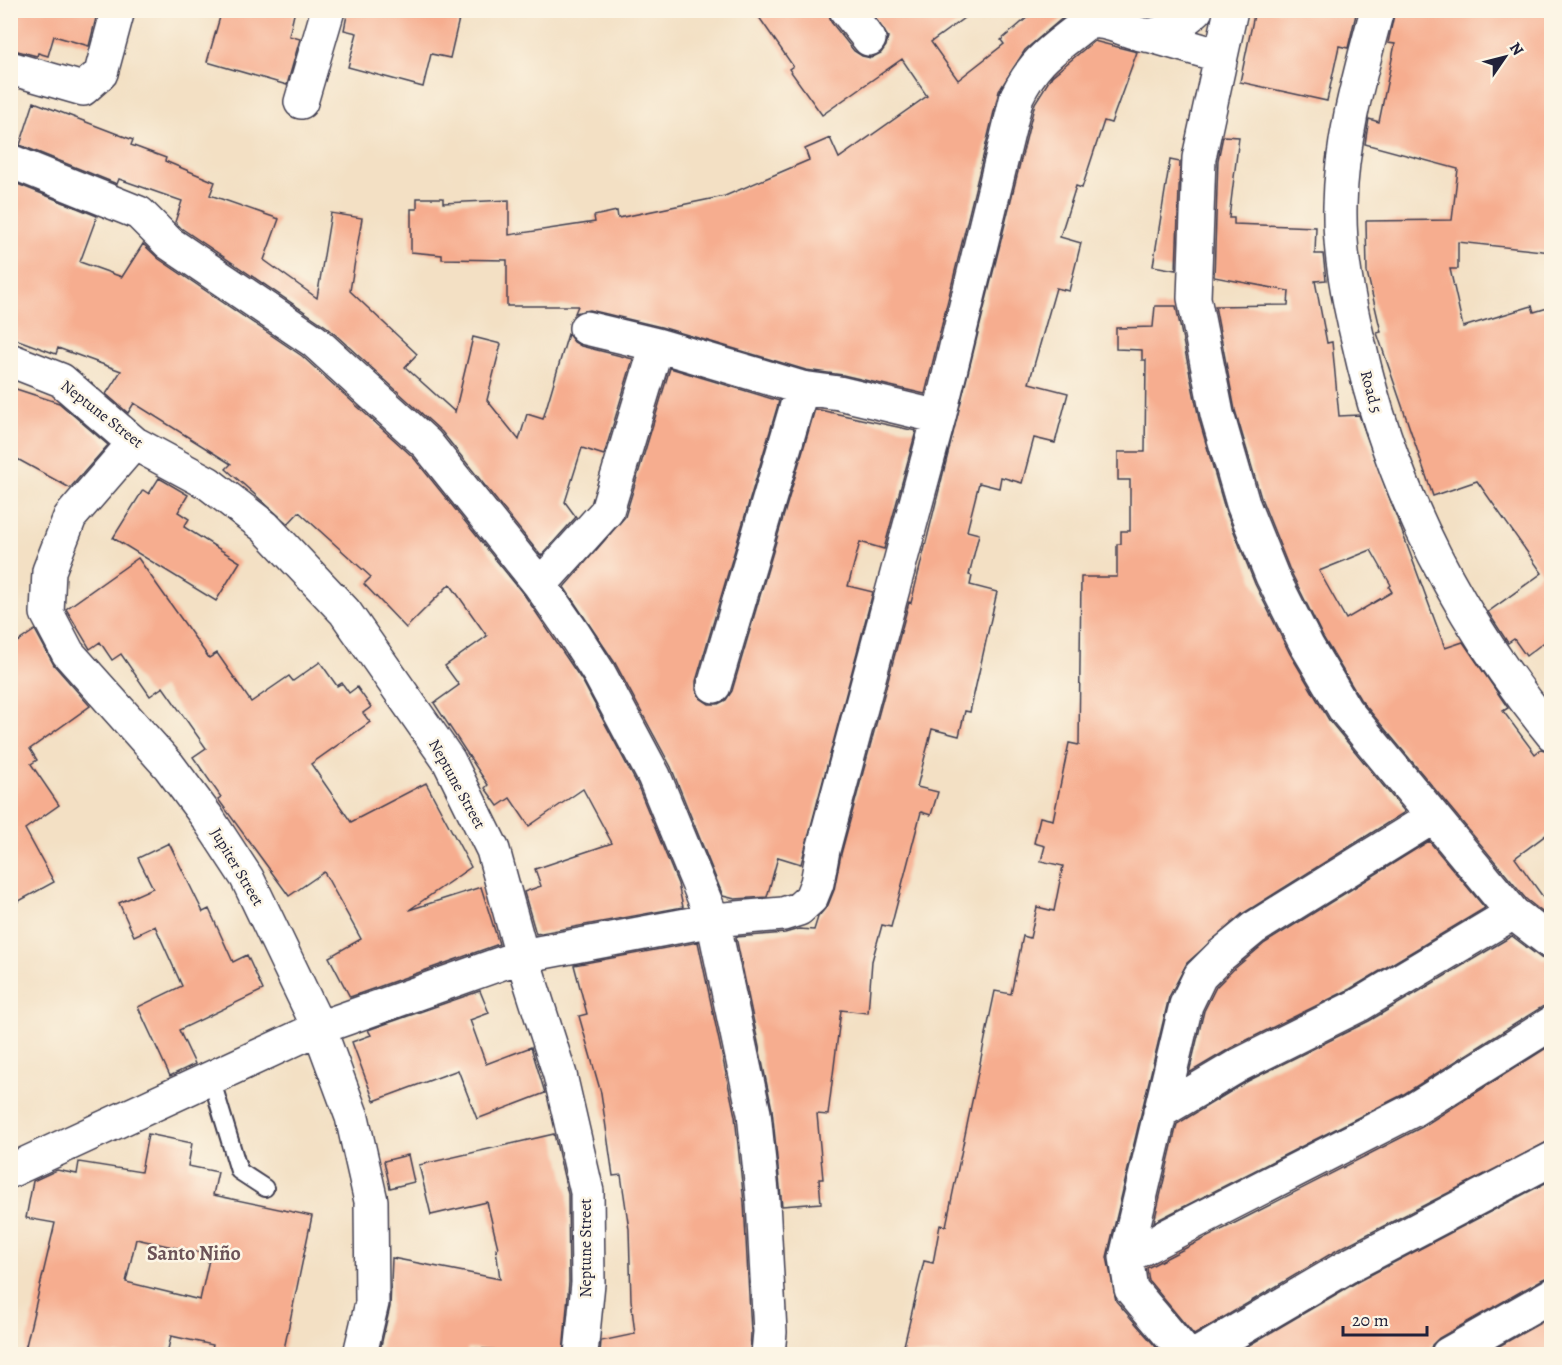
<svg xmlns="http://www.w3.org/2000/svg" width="1562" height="1365" font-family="Alegreya,serif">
<rect width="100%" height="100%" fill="#fcf5e5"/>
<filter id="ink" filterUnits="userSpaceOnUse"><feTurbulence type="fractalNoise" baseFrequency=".0167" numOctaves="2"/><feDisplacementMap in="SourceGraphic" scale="12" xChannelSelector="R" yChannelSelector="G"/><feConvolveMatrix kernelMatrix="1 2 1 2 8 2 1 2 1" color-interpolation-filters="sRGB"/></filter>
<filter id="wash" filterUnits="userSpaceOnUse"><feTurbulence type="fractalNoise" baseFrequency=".008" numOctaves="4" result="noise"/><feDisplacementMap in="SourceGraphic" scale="24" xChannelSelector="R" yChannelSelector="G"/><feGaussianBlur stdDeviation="1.35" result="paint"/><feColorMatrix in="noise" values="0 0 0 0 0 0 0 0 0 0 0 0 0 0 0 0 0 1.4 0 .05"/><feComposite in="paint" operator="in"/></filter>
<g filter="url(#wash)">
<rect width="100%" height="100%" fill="#f3e0c4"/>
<g id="blocks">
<path fill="#f6ad8f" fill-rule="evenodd" d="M10 10H98L89 46 54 36 48 56 38 53 37 56 10 49Z
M222 10H295L289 36 300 39 287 85 207 62Z
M348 10H461L450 58 431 54 423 87 348 67 357 33 344 30Z
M754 10H828L831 22 854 51 862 56 871 58 881 53 886 46 888 37 870 10H975L931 42 958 80 1004 44 1001 40 1036 10H1072L1025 50 999 91 925 394 843 375 806 370 661 327 590 310 575 313 578 306H507V260L442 259V255L411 252V209H417V198H443V203L509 200V235L595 222 594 216 617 211 618 218 725 196 809 160 805 149 830 138 839 158 927 96 902 59 822 115 789 69 793 66Z
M1255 10H1357L1348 48 1339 46 1327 101 1240 82Z
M1395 10H1551V252L1458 242V269H1450L1463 327 1532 306 1534 312 1551 307V637L1526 656 1514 639 1508 643 1488 612 1542 573 1477 481 1433 496 1377 333 1381 332 1367 272 1366 221 1452 220 1458 169 1365 144 1369 119 1379 122 1395 44 1388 43Z
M1094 41 1137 52 1111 123 1104 121 1082 188 1076 186 1060 237 1081 243 1069 291 1056 288 1029 383 1068 393 1055 443 1034 438 1022 483 1001 477 999 488 979 483 967 531 979 534 969 575 972 576 970 585 997 592 970 712 965 711 959 736 932 729 917 787 938 792 931 815 921 812 891 927 882 925 872 961 868 1013 841 1010 828 1115 817 1114 823 1179H819L821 1203 782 1206 772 1109 736 937 785 933 799 929 814 930 818 917 828 905 834 890 841 854 909 602 911 603 1035 103 1052 76Z
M34 102 133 140 131 145 166 158 165 161 215 182 210 195 279 219 264 260 317 298 331 213 362 218 350 291 417 354 405 367 455 412 473 337 501 344 487 400 519 440 527 414 543 419 568 334 574 342 581 346 633 359 604 455 582 448 565 502 576 517 541 556 442 432 327 327 181 228 175 222 182 201 119 179 117 184 20 145Z
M1223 136 1239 137 1229 218H1234V224L1316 227 1315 254H1323L1326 280 1315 281 1327 343 1332 342 1339 416 1359 415 1445 648 1463 642 1508 708 1503 711 1535 754 1541 749 1551 752V831L1515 858 1551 908V919L1526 899 1360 699 1323 637 1289 568 1261 498 1235 410 1215 306 1288 305 1289 291 1214 277 1218 160ZM1371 550 1391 585 1389 587 1392 592 1346 619 1319 571Z
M1170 160 1180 162 1176 270 1153 266Z
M10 181 97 216 80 262 122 277 143 244 159 259 302 356 413 457 525 596 583 682 637 784 678 884 683 907 536 934 524 892 541 886 535 869 612 843 583 789 529 826 510 798 498 806 485 788 488 785 434 703 459 685 445 666 487 636 450 584 406 628 364 584 371 577 299 512 288 524 226 469 231 464 134 403 128 413 106 394 121 371 58 348 56 354 10 337Z
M1155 306H1176L1199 419 1225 509 1255 584 1290 654 1329 720 1405 812 1242 914 1187 963 1169 997 1107 1257 1116 1301 1162 1354H902L924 1261 933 1263 940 1225 946 1226 995 991 1011 994 1023 936 1030 938 1037 907 1054 911 1063 866 1041 861 1045 846 1034 843 1040 817 1053 820 1069 743 1079 745 1081 577H1117V544H1121V531H1130V480H1118V452H1145L1146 360H1142V350L1116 349V328L1153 327Z
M670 368 779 401 696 681V690L700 698 709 704H718L726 700 732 691 815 409 916 431 884 549 860 542 848 586 873 592 801 864 778 857 767 897 735 899 723 896 671 767 615 663 564 587 625 517Z
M10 387 59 403 108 445 70 488 10 455Z
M159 478 188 495 178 512 189 519 184 527 240 562 216 601 113 538 143 490 149 494Z
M138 558 209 658 217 653 251 702 289 676 293 681 320 662 337 686 342 683 349 693 357 687 371 707 363 713 370 722 311 764 351 822 426 783 471 867 409 910 481 887 499 944 350 997 329 957 361 939 324 872 289 896 218 799 221 797 193 757 206 748 163 687 150 696 121 654 112 660 100 642 90 649 66 609Z
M35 630 54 665 90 706 30 749 37 760 31 764 59 805 25 829 54 882 10 906V647Z
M1429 841 1485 908 1350 989 1231 1048 1189 1073 1204 1011 1216 987 1233 970 1265 943Z
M169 843 203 912 209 909 233 962 247 955 263 990 179 1030 195 1064 170 1076 138 1007 182 986 155 926 134 936 119 903 153 888 138 858Z
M1512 936 1541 958 1551 961V1004L1542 1007 1404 1094 1154 1222 1177 1124 1248 1081 1369 1021Z
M698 942 735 1116 744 1203 751 1332 750 1354H600L601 1341 635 1334 631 1300 629 1229 621 1175 613 1176 601 1093 579 1016 587 1014 574 965Z
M480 991 489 1013 470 1020 486 1064 531 1047 545 1093 477 1119 458 1070 374 1101 352 1042 371 1035 368 1030Z
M1551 1045V1140L1339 1249 1194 1335 1149 1281 1147 1268 1422 1127Z
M148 1134 192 1143 188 1166 218 1172 213 1195 312 1216 283 1354H211L213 1345 171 1336 167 1354H24L55 1223 26 1218 33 1181 57 1170 77 1174 79 1162 141 1172ZM136 1239 210 1255 200 1300 126 1282Z
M554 1134 568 1194 569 1282 563 1354 468 1348 466 1354H379L390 1307 392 1258 500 1279 496 1249 498 1248 487 1202 431 1215 419 1165Z
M408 1155 414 1182 390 1188 384 1161Z
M1551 1180V1276L1543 1279 1439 1338 1432 1345 1429 1354H1234L1357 1282Z
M1551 1317V1354H1485Z"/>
</g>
</g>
<g filter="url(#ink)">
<use href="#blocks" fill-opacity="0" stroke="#413e50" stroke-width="1.5"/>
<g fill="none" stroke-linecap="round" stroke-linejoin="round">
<g stroke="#413e50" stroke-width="20">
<path id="service" d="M211 1078 239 1171 265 1188"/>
</g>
<g stroke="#413e50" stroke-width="36">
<path id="minor" d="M846 10 869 39
M1231 10 1199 158 1194 298 1217 414 1243 504 1272 576 1307 646 1345 710 1513 913 1552 943
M1377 10C1360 74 1341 139 1340 206 1339 253 1348 298 1359 344 1391 488 1458 619 1552 734
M1148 35 1221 56
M10 68 83 89 101 73 118 10
M301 102 328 10
M10 161 139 213 169 243 314 341 427 444 540 585 574 634 599 673 654 776 713 920 754 1113 763 1202 770 1332 768 1354
M586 328 657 345 802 388 839 393 939 417
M10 360 61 380 134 443 208 483 265 527 345 612 449 761 493 850 522 956 560 1075 587 1192 588 1283 581 1354
M134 443 70 517 49 571 47 613 68 653 169 766 207 817 247 878 319 1028 352 1117 371 1201 372 1303 360 1354
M540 585 607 511 657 345
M714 686 802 388
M1160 1112 1239 1065 1359 1005 1513 913
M10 1171 319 1028 522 956 713 920 783 914 799 909 811 898 817 883 823 850 939 417 1017 96C1036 58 1053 50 1085 24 1104 16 1125 32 1145 35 1162 37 1184 21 1196 10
M1126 1257 1413 1110 1552 1023
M1186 1354 1131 1289 1126 1257 1186 1005 1200 976 1220 956 1254 928 1433 817
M1198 1354 1348 1266 1552 1159
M1448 1354 1552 1295"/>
</g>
<use href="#service" stroke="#fff" stroke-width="16"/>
<use href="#minor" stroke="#fff" stroke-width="33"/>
</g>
</g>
<g text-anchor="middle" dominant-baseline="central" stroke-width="5" stroke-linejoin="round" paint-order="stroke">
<g font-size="16" fill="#22223b" stroke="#fcf5e5">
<text transform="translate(1371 392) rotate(75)">Road 5</text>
<text transform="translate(102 414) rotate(38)">Neptune Street</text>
<text transform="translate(457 784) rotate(61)">Neptune Street</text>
<text transform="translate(237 867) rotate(59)">Jupiter Street</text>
<text transform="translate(586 1248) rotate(-90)">Neptune Street</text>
</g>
<g font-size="20" font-weight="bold" fill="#6c5358" stroke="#fcf5e5">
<text x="194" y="1253">Santo Niño</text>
</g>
</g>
<rect width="1562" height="1365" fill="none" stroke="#fcf5e5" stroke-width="36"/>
<g transform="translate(1505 57) rotate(55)" stroke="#fcf5e5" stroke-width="4.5" paint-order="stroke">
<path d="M0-4.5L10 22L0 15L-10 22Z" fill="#22223b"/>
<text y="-9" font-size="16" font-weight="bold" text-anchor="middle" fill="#22223b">N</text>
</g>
<path d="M1343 1326v9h84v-9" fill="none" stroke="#22223b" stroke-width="3"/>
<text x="1352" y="1326" font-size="18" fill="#22223b" stroke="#fcf5e5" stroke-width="4.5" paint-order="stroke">20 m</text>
</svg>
